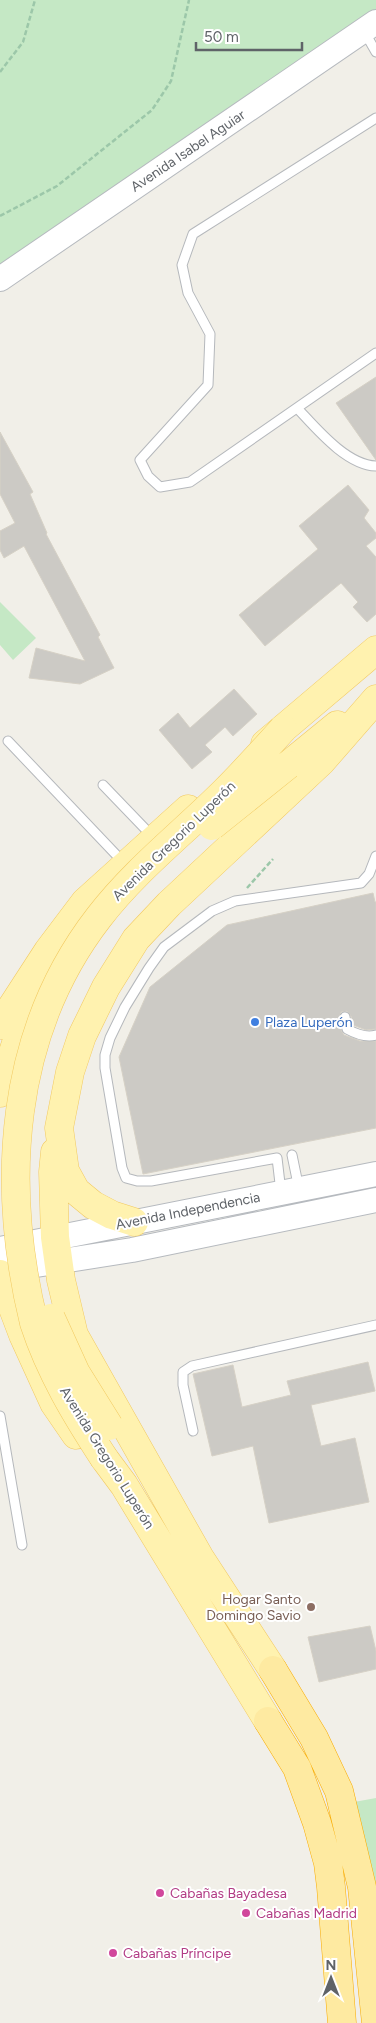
<svg xmlns="http://www.w3.org/2000/svg" width="376" height="2023" font-family="Figtree,sans-serif">
<rect width="100%" height="100%" fill="#f1efe8"/>
<path fill="#c5e8c5" d="M0 0H376V11L148 167 0 264Z
M0 602 36 638 13 660 0 645Z
M376 1798V1902L354 1802Z"/>
<path fill="#cccac5" stroke="#d6d1c6" d="M376 377V460L336 403Z
M0 432 33 492 30 494 47 533 46 534 100 635 98 637 114 668 80 684 29 678 36 648 85 661 24 546 4 558 0 550V531L15 523 0 494Z
M348 485 369 510 364 518 376 533V538L366 546 376 557V614L367 622 353 607 358 602 341 583 265 646 239 615 318 549 299 526Z
M234 689 257 714 233 736 225 727 205 745 212 752 192 769 159 730 178 713 190 728Z
M373 893 375 902H376V1029L366 1030 353 1025 351 1016 347 1011 341 1012 339 1018 341 1030 344 1035 360 1041H376V1128L143 1174 119 1057 150 987 227 925Z
M368 1362 375 1391 311 1405 321 1446 355 1438 369 1502 269 1523 253 1446 212 1456 193 1374 233 1365 242 1407 291 1395 287 1381Z
M370 1626 376 1651V1669L319 1682 308 1637Z"/>
<g fill="none" stroke-linecap="round" stroke-linejoin="round">
<g stroke="#b5b8bc" stroke-width="11">
<path id="service" d="M364 31 376 52
M376 118 193 234 182 265 188 293 210 334 208 385 140 460 148 476 160 487 190 482 376 353
M297 408C316 428 346 465 376 466
M8 741 124 863
M103 785 153 837
M345 1017 347 1029C356 1034 366 1038 376 1035
M292 1155 299 1189
M281 1192 277 1158 151 1181H137L126 1178 122 1168 105 1068V1055L110 1038 125 1007 149 968 164 947 212 911 235 901 361 883 369 874 376 856
M0 1416 22 1545
M193 1431 183 1385V1372L192 1366 376 1325"/>
</g>
<g stroke="#b6babf" stroke-width="26">
<path id="secondary" d="M0 279 376 22
M0 1249 376 1174
M4 1270 132 1250 376 1200"/>
</g>
<g stroke="#f2c960" stroke-width="29">
<path id="primary" d="M265 744 376 650
M288 765 337 725
M0 1025 48 951 85 902 188 809
M0 1093 30 999
M55 1152 53 1172 55 1237 61 1280 74 1335 200 1558
M134 1222 112 1215 93 1205 76 1191 65 1171 59 1128 70 1072 82 1036 106 987 136 939 169 904 321 762 376 699
M0 1274 23 1335 54 1403 76 1435
M104 1458 124 1485 268 1721
M188 1545 200 1558 273 1670"/>
</g>
<g stroke="#f9ab00" stroke-width="29">
<path id="trunk" d="M273 1670 314 1738 339 1791 362 1887 376 2023
M268 1721 297 1768 317 1823 328 1863 331 1887 342 2023"/>
</g>
<path stroke="#9cc7a9" stroke-width="2.5" stroke-dasharray="5 2.5" stroke-linecap="butt" d="M0 72 23 42 35 0
M0 216 57 186 152 110 171 81 189 0
M247 888 273 859"/>
<use href="#service" stroke="#fff" stroke-width="9"/>
<use href="#secondary" stroke="#fff" stroke-width="24"/>
<use href="#primary" stroke="#fff2af" stroke-width="28"/>
<use href="#trunk" stroke="#feeaa1" stroke-width="28"/>
<g stroke="#f2c960" stroke-width="29" stroke-linecap="butt">
<path id="primary-bridge" d="M212 826 288 765
M51 1318 76 1373 109 1426
M104 1458C76 1415 50 1372 34 1323 0 1184 9 1033 99 917 135 870 183 833 225 791 245 771 264 750 283 729"/>
</g>
<use href="#primary-bridge" stroke="#fff2af" stroke-width="28"/>
</g>
<circle fill="#3f7fe0" stroke="#fff" stroke-width="2" cx="255" cy="1022" r="5"/>
<circle fill="#8d6e63" stroke="#fff" stroke-width="2" cx="311" cy="1607" r="5"/>
<g fill="#d1479c" stroke="#fff" stroke-width="2">
<circle cx="160" cy="1893" r="5"/>
<circle cx="246" cy="1913" r="5"/>
<circle cx="113" cy="1953" r="5"/>
</g>
<g text-anchor="middle" dominant-baseline="central" stroke-width="4" stroke-linejoin="round" paint-order="stroke">
<g font-size="14" fill="#5f6368" stroke="#fff">
<text transform="translate(188 151) rotate(-34)">Avenida Isabel Aguiar</text>
<text transform="translate(174 841) rotate(-44)">Avenida Gregorio Luperón</text>
<text transform="translate(188 1211) rotate(-11)">Avenida Independencia</text>
<text transform="translate(107 1458) rotate(58)">Avenida Gregorio Luperón</text>
</g>
<g font-size="14" fill="#366cbe" stroke="#fff" text-anchor="start">
<text x="265" y="1022">Plaza Luperón</text>
</g>
<g font-size="14" fill="#785e54" stroke="#fff" text-anchor="end">
<text x="301" y="1599">Hogar Santo<tspan x="301" dy="16">Domingo Savio</tspan></text>
</g>
<g font-size="14" fill="#b23c85" stroke="#fff" text-anchor="start">
<text x="170" y="1893">Cabañas Bayadesa</text>
<text x="256" y="1913">Cabañas Madrid</text>
<text x="123" y="1953">Cabañas Príncipe</text>
</g>
</g>
<g transform="translate(331 1978)" stroke="#ffffff" stroke-width="4" paint-order="stroke">
<path d="M0-4L9 19L0 12L-9 19Z" fill="#5f6368"/>
<text y="-8" font-size="14" font-weight="bold" text-anchor="middle" fill="#5f6368">N</text>
</g>
<path d="M196 42v8h106v-8" fill="none" stroke="#5f6368" stroke-width="2.5"/>
<text x="204" y="42" font-size="15" fill="#5f6368" stroke="#ffffff" stroke-width="4" paint-order="stroke">50 m</text>
</svg>
